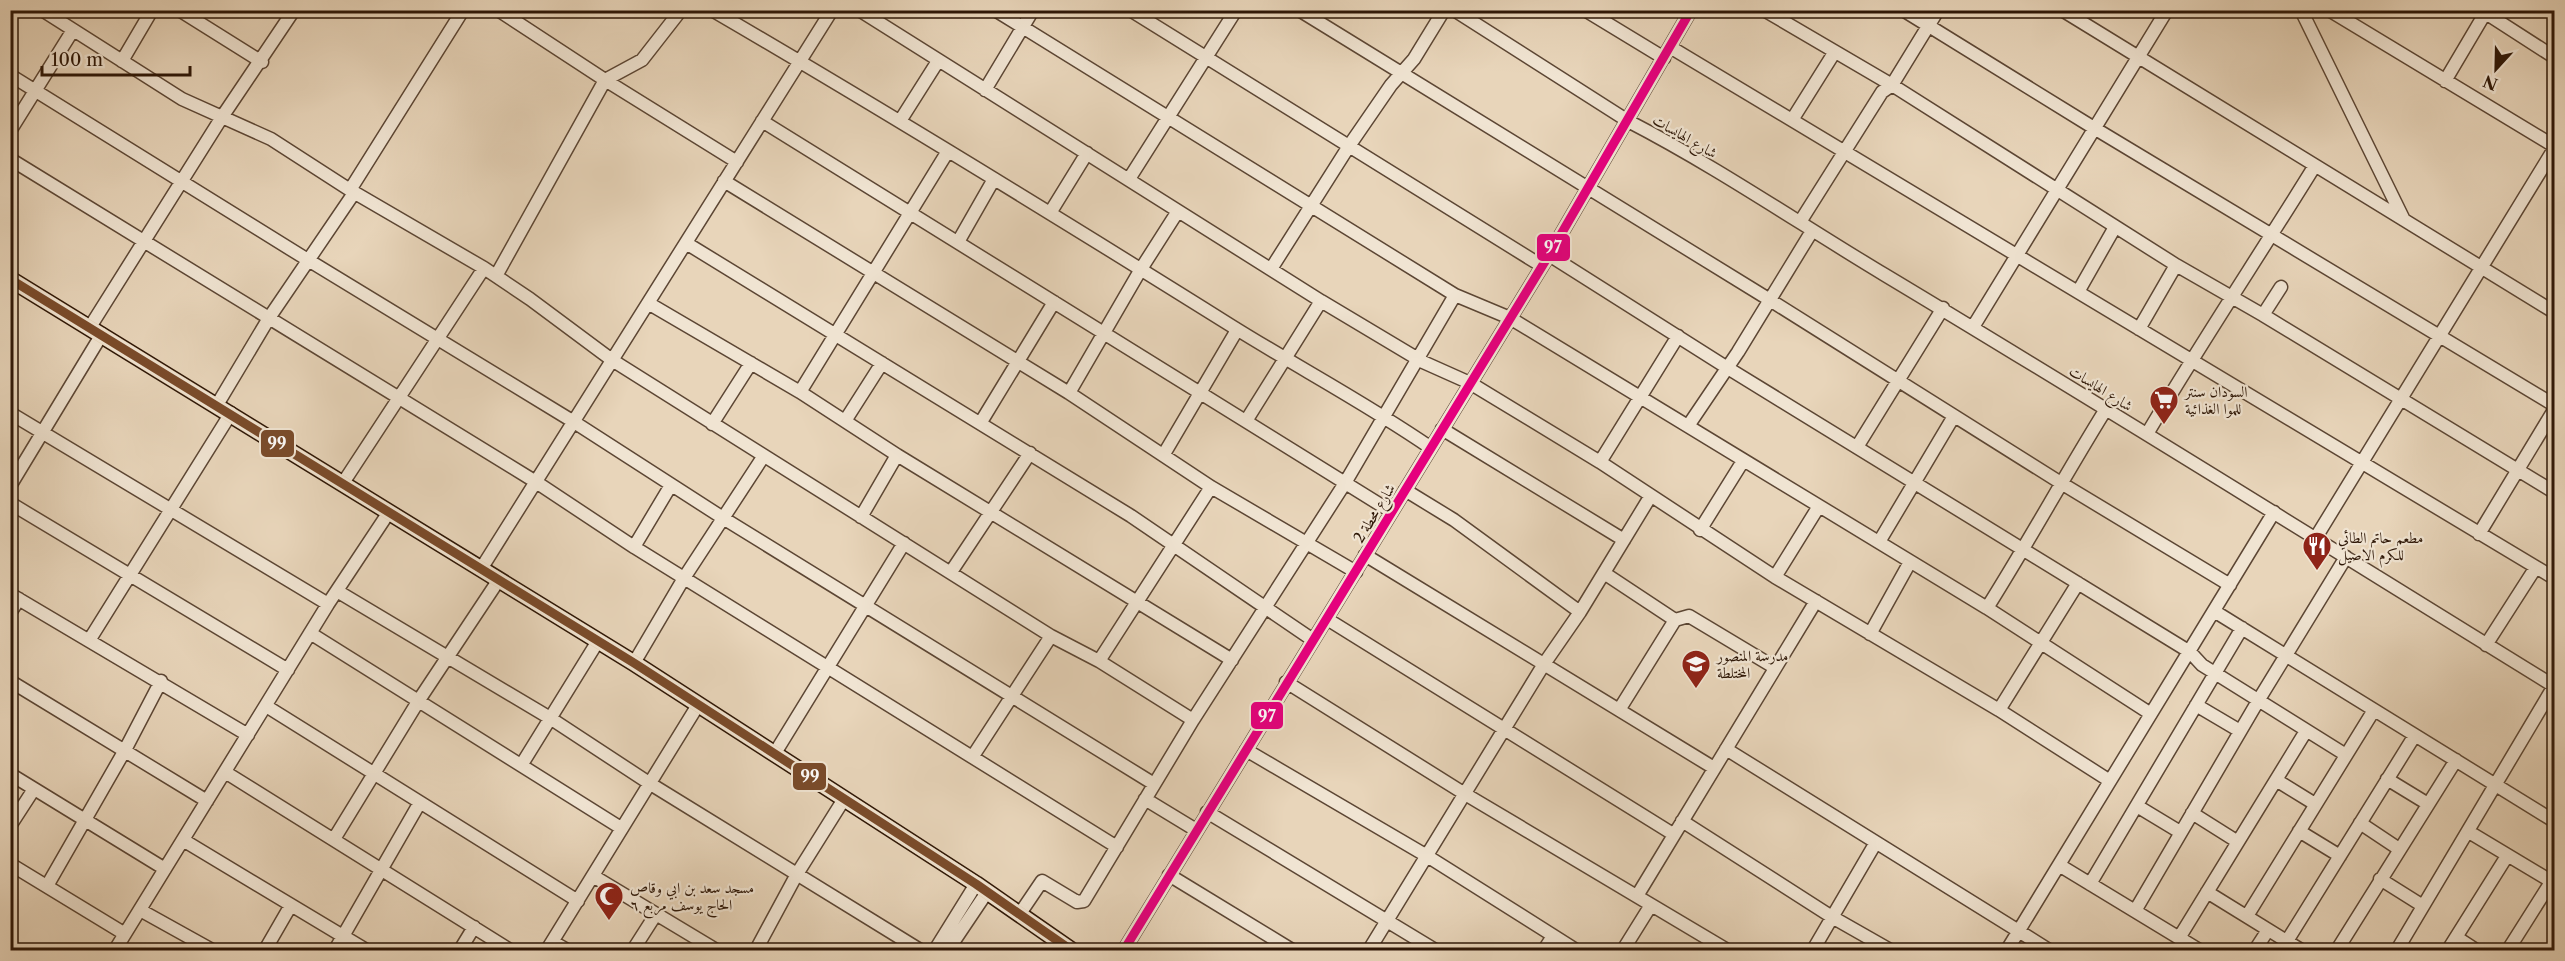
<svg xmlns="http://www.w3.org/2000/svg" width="2565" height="961" font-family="'Libre Caslon Text',Amiri,serif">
<rect width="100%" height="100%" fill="#e8d5ba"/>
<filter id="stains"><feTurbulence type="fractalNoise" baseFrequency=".00333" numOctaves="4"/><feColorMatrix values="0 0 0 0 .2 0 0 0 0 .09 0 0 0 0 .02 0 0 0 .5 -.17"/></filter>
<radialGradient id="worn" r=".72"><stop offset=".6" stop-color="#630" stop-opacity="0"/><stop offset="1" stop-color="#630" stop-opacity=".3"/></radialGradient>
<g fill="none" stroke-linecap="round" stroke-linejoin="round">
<g stroke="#5c4634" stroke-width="15">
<path id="minor" d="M42 10 182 99 271 139 350 190 484 268 530 299 612 360 1051 636 1099 661 1193 720
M179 10 262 62
M498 10 605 80 737 162
M712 10C887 112 1059 218 1230 325 1297 367 1366 403 1431 448
M859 10 1321 301 1423 362 1470 383 1600 462 1775 577 1999 710 2110 781
M995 10 1455 295 1510 318 1987 608 2151 714
M1130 10 1542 266
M1299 10 1770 300 2061 483 2230 585
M1454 10 1628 121C1717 167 1800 224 1885 275 2110 410 2332 549 2554 686
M1585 10 1664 58
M1764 10 1892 85 2176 265 2263 315 2554 492
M1903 10 2094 128 2554 405
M2062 10 2554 312
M2301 10 2404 220
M2329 10 2554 146
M2481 10 2554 57
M1670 47 2554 578
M122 61 152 10
M10 75 308 260 574 422 723 518 1154 784
M2445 81 2487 10
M985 90 1033 10
M1792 120 1834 53
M762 121 1392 512
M900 121 938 61
M10 131 73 30
M10 159 536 482 634 547 1117 847
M1129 179 1236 10
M724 181 1069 393 1211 487 1356 572
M350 190 463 10
M1050 213 1087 153
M1800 222 1882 92 1892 85 1938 10
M958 242 994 179
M686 243 1131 516 1313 640
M1549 255 1726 367 2190 652 2202 665 2346 755
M1271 269 1349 146 1391 85 1414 59 1444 10
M496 276 605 80 642 60 681 10
M2078 292 2115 227
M648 303 800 392 897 455 1232 660
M2263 315 2281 287
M90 327 222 117 294 10
M1973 327 2167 10
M2139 329 2176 265
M800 392 948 151
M1069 393 1141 269 1178 211
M217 405 269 318 354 193
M10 413 328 604
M845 421 882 363
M1246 421 1321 301
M981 422 1054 302
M712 424 751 363
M1688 426 1738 352 1812 231
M1442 429 1624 540
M2147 434C2200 344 2259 256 2314 167
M1857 447 1943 308
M1164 454 1237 330
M1600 462 1678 336
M343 483 484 268
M10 486 102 334
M1405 490 1454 520 1580 612
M10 503 288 670
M861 517 897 455
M1700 530 1743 461
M2479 534 2554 410
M2315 539 2554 149
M1879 542 1954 416
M634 547 671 485
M1365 555 1714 768
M481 569 832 10
M951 572 1030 453
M1604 573 1675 620 1689 616 1774 667
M1775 577 1819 506
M337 591 550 718 649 783 920 950
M10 594 248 735
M1987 608C2028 543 2065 475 2106 409
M2214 611 2554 821
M10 613 19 599
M1327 619 1673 834
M310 633 621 828
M1870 634 1910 562
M90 639 231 413
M2486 645 2536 567
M1099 661 1211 487
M634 663 684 578 763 457
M10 681 207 801
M1286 682 1465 794 1727 950
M2196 705 2240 731
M266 706 578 901
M1619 710 1675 620
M1999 710 2078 583
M1726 749 2049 950
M1246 750 1427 856 1576 950
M775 753 904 543
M973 756 1051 636
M522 764 598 641
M225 772 510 950
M10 774 165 869
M2387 779 2428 804
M2276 780 2315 804
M1145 799 1196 830
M2137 806 2180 832
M1207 812 1435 950
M2192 813 2238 842
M1682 821 1832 917 1890 950
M2360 823 2399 849
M10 826 34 789
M2299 831 2340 856
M2469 832 2554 883
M334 839 419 700 498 581
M183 840 366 950
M10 864 125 934
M2059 865 2199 950
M1169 875 1292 950
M593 876 716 950
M2380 879 2423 906
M2090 884 2242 628
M47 886 125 750 161 681
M2207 892 2301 950
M1637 896 1816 601
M140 910 212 950
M2135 911 2258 701 2346 557
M1019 915 1042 881 1077 902 1084 901 1193 720 1345 483 1455 295
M2247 916 2374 710
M2456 937 2476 950
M2179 938 2306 731
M2287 941 2415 735
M553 942 567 950
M115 950 328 604 389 512
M265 950 291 905
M335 950 419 804
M460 950 474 927
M547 950 698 705
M633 950 656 914
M756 950 797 874 844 799
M935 950 976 884
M948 950 987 892
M1124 950 1549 255 1691 10
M1369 950 1544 664 1580 612 1650 497
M1544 950 1553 936
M1623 950 1651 905
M1813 950 1875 844
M2007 950 2274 512
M2255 950 2268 930
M2337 950 2456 760
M2397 950 2554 686
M2448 950 2507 856
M2508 950 2551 882"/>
</g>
<g stroke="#2e1707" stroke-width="18">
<path id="major" d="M10 279 634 663 976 884 1071 950"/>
</g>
<use href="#minor" stroke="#f0e4d2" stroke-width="12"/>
<use href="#major" stroke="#e8d5ba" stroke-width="15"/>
<g stroke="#f0e4d2" stroke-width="14">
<path id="bus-1" d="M10 279 634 663 976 884 1071 950"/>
</g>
<g stroke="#f0e4d2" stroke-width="14">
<path id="bus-2" d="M1124 950 1549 255 1691 10"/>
</g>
<use href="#bus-1" stroke="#7a4b2a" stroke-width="9"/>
<use href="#bus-2" stroke="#e5007d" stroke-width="9"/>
</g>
<defs>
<g id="supermarket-pin" transform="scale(1.5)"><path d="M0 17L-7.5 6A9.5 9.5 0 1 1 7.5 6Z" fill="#8f2418" stroke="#f0e4d2"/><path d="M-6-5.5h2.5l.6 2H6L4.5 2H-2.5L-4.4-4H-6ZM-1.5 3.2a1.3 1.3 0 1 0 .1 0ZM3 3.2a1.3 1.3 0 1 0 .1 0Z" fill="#fff"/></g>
<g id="restaurant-pin" transform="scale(1.5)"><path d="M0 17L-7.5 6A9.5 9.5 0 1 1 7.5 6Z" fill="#8f2418" stroke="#f0e4d2"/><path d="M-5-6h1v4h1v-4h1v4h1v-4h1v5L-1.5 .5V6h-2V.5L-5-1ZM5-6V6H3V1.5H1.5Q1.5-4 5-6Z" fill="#fff"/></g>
<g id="school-pin" transform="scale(1.5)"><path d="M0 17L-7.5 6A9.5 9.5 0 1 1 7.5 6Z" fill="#8f2418" stroke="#f0e4d2"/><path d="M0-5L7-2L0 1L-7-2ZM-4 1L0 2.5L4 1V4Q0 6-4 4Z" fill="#fff"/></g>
<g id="mosque-pin" transform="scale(1.5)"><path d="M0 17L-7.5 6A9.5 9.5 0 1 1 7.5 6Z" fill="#8f2418" stroke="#f0e4d2"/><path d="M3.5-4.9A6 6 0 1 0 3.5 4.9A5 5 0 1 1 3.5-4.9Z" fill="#fff"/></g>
</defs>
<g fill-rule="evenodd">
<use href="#supermarket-pin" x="2164" y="400"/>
<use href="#restaurant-pin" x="2317" y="546"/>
<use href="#school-pin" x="1696" y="664"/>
<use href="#mosque-pin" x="609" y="896"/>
</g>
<g text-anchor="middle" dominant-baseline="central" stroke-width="4.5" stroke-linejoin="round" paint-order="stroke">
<g font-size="15" fill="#2e1707" stroke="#f0e4d2">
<text transform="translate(1685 136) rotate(30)">شارع الهايسات</text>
<text transform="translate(2101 388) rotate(32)">شارع الهايسات</text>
<text transform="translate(1374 513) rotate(-59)">شارع محطة 2</text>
</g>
<g font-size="15" fill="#2e1707" stroke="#f0e4d2" text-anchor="start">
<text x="2185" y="391">السودان سنتر<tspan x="2185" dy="17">للموا الغذائية</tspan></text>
<text x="2338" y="537">مطعم حاتم الطائي<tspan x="2338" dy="17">للكرم الاصيل</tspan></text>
<text x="1717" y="655">مدرسة المنصور<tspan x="1717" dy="17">المختلطة</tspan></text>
<text x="630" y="887">مسجد سعد بن ابي وقاص<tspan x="630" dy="17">الحاج يوسف مربع ٦</tspan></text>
</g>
</g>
<g stroke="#f0e4d2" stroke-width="2">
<rect x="1536" y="233" width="35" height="29" rx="6" fill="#e5007d"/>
<rect x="260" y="429" width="35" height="29" rx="6" fill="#7a4b2a"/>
<rect x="1250" y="701" width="34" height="29" rx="6" fill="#e5007d"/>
<rect x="792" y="762" width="35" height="29" rx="6" fill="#7a4b2a"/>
</g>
<g font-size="16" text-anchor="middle" font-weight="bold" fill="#fff">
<text x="1553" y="253">97</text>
<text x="277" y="449">99</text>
<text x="1267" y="722">97</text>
<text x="810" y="782">99</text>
</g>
<rect width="2565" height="961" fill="none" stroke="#e8d5ba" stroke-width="36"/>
<rect x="12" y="12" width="2541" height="937" fill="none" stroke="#2e1707" stroke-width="3"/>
<rect x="18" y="18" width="2529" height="925" fill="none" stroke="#2e1707" stroke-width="1.5"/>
<g transform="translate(2496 69) rotate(202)" stroke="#f0e4d2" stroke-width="4.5" paint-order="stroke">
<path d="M0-4.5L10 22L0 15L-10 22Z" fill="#2e1707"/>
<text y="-9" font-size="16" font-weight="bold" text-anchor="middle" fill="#2e1707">N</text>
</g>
<path d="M42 66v9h148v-9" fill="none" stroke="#2e1707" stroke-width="3"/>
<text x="51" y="66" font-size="18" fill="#2e1707" stroke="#f0e4d2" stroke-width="4.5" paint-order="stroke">100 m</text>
<rect width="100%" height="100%" filter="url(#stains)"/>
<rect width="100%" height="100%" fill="url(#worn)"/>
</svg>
